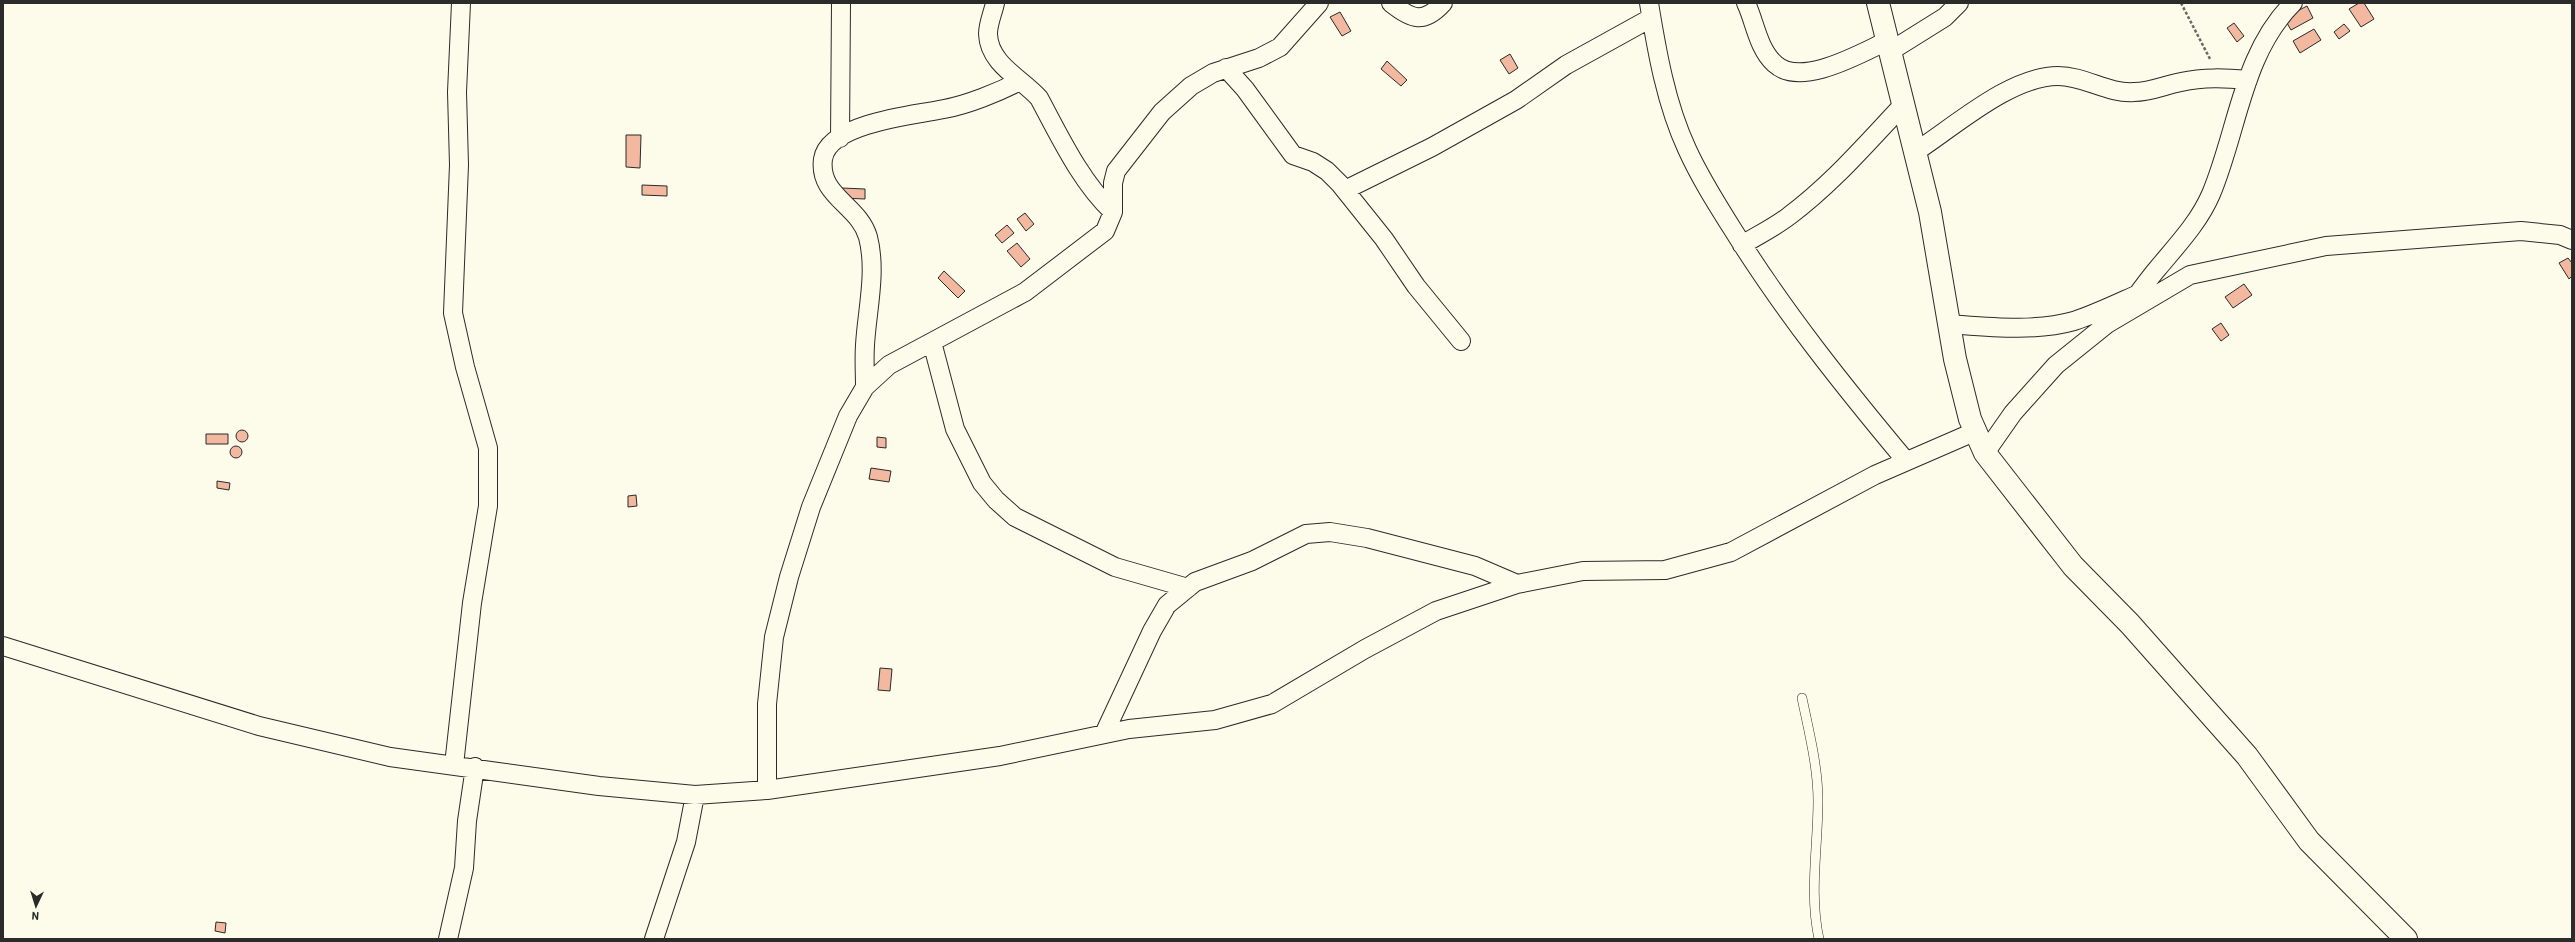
<svg xmlns="http://www.w3.org/2000/svg" width="2575" height="942" font-family="Barlow,sans-serif">
<rect width="100%" height="100%" fill="#fdfbea"/>
<path fill="#f2b8a0" stroke="#2b2b2b" d="M2359 3H2364L2374 19 2361 27 2349 9Z
M2307 6 2313 18 2291 30 2284 18Z
M1340 12 1351 31 1342 36 1330 17Z
M2234 23 2244 36 2237 42 2227 28Z
M2344 24 2350 31 2339 39 2334 32Z
M2314 29 2321 40 2300 53 2293 41Z
M1510 54 1518 68 1509 74 1500 60Z
M1387 61 1407 80 1401 86 1381 69Z
M626 135H641L640 168 626 167Z
M642 185 667 186V196L642 195Z
M842 188 865 189V199L841 198Z
M1025 213 1034 224 1026 231 1017 219Z
M1007 225 1014 233 1002 243 995 235Z
M1017 243 1030 259 1021 267 1007 251Z
M2568 258 2572 263V276L2569 279 2559 263Z
M944 271 965 291 958 298 938 278Z
M2244 284 2252 295 2233 308 2225 297Z
M2221 323 2229 335 2221 341 2212 329Z
M236 436a6 6 0 1 1 12 0a6 6 0 1 1-12 0Z
M206 434H228V444H206Z
M877 437 886 438V448L877 447Z
M230 452a6 6 0 1 1 12 0a6 6 0 1 1-12 0Z
M871 468 891 471 889 482 869 479Z
M217 481 230 483 229 490 217 488Z
M636 495 637 506 628 507V496Z
M880 668 892 669 890 691 878 690Z
M216 922 226 923 225 933 215 931Z"/>
<g fill="none" stroke-linecap="round" stroke-linejoin="round">
<g stroke="#2b2b2b" stroke-width="10">
<path id="service" d="M1802 698C1809 732 1818 767 1818 801 1818 847 1809 893 1819 939"/>
</g>
<g stroke="#2b2b2b" stroke-width="20">
<path id="minor" d="M995 3C993 13 988 23 988 34 989 64 1021 78 1039 98 1060 137 1081 182 1113 212
M1391 3C1412 20 1424 24 1443 3
M1649 3C1657 52 1666 104 1687 149 1700 178 1718 206 1735 233 1785 313 1845 388 1906 461
M1746 3C1755 22 1758 49 1775 64 1801 88 1861 53 1887 41
M1889 52 1945 17 1959 3
M1226 68 1245 89 1293 155 1313 162 1327 171 1340 184 1384 239 1416 286 1461 341
M840 138 841 3
M1915 152C1954 127 2010 76 2058 76 2085 76 2108 94 2134 92 2151 92 2165 85 2181 82 2204 77 2225 78 2248 80
M1345 190 1432 147 1516 100 1566 65 1651 18
M1742 245C1758 235 1775 227 1789 216 1832 184 1866 144 1903 105
M2127 309C2137 295 2147 281 2158 268 2178 244 2199 222 2211 194 2238 130 2242 54 2293 3
M1949 324C1990 327 2034 332 2074 321 2095 314 2116 304 2136 295
M932 342 955 429 982 483 996 500 1015 517 1115 567 1188 588
M865 387C865 373 864 359 865 345 867 310 877 272 868 237 859 205 818 196 823 159 826 140 851 130 867 125 892 117 918 114 944 109 967 105 999 92 1020 81
M1985 453 2013 413 2056 365 2107 324 2190 275 2326 246 2521 231 2560 235 2572 240
M3 646 259 726 390 757 599 786 695 795 767 790 1000 756 1129 729 1215 720 1272 704 1365 649 1436 611 1517 584 1583 571 1665 570 1731 552 1875 475 1974 432
M1104 734 1152 631 1167 605 1195 582 1252 561 1306 534 1330 532 1367 538 1475 566 1517 584
M454 765 472 603 488 506V448L465 367 453 313 459 165 457 92 461 3
M767 790V704L774 637 789 577 811 507 848 416 865 387 889 365 1025 292 1105 231 1113 212V183L1116 171 1162 112 1191 86 1213 73 1259 58 1280 47 1319 3
M448 939 464 868 467 821 475 767
M654 939 686 842 695 795"/>
</g>
<g stroke="#2b2b2b" stroke-width="24">
<path id="tertiary" d="M1878 3 1930 212 1955 359 1970 419 1985 453 2073 566 2130 624 2247 756 2309 841 2406 939"/>
</g>
<path stroke="#6a6964" stroke-width="2.5" stroke-dasharray="3 2" stroke-linecap="butt" d="M2181 3 2210 59"/>
<use href="#service" stroke="#fdfbea" stroke-width="9"/>
<use href="#minor" stroke="#fdfbea" stroke-width="18"/>
<use href="#tertiary" stroke="#fdfbea" stroke-width="22"/>
</g>
<rect width="2575" height="942" fill="none" stroke="#2b2b2b" stroke-width="8"/>
<g transform="translate(36 906) rotate(184)" stroke="#fdfbea" stroke-width="3" paint-order="stroke">
<path d="M0-3L7 15L0 10L-7 15Z" fill="#2b2b2b"/>
<text y="-6" font-size="11" font-weight="bold" text-anchor="middle" fill="#2b2b2b">N</text>
</g>
</svg>
